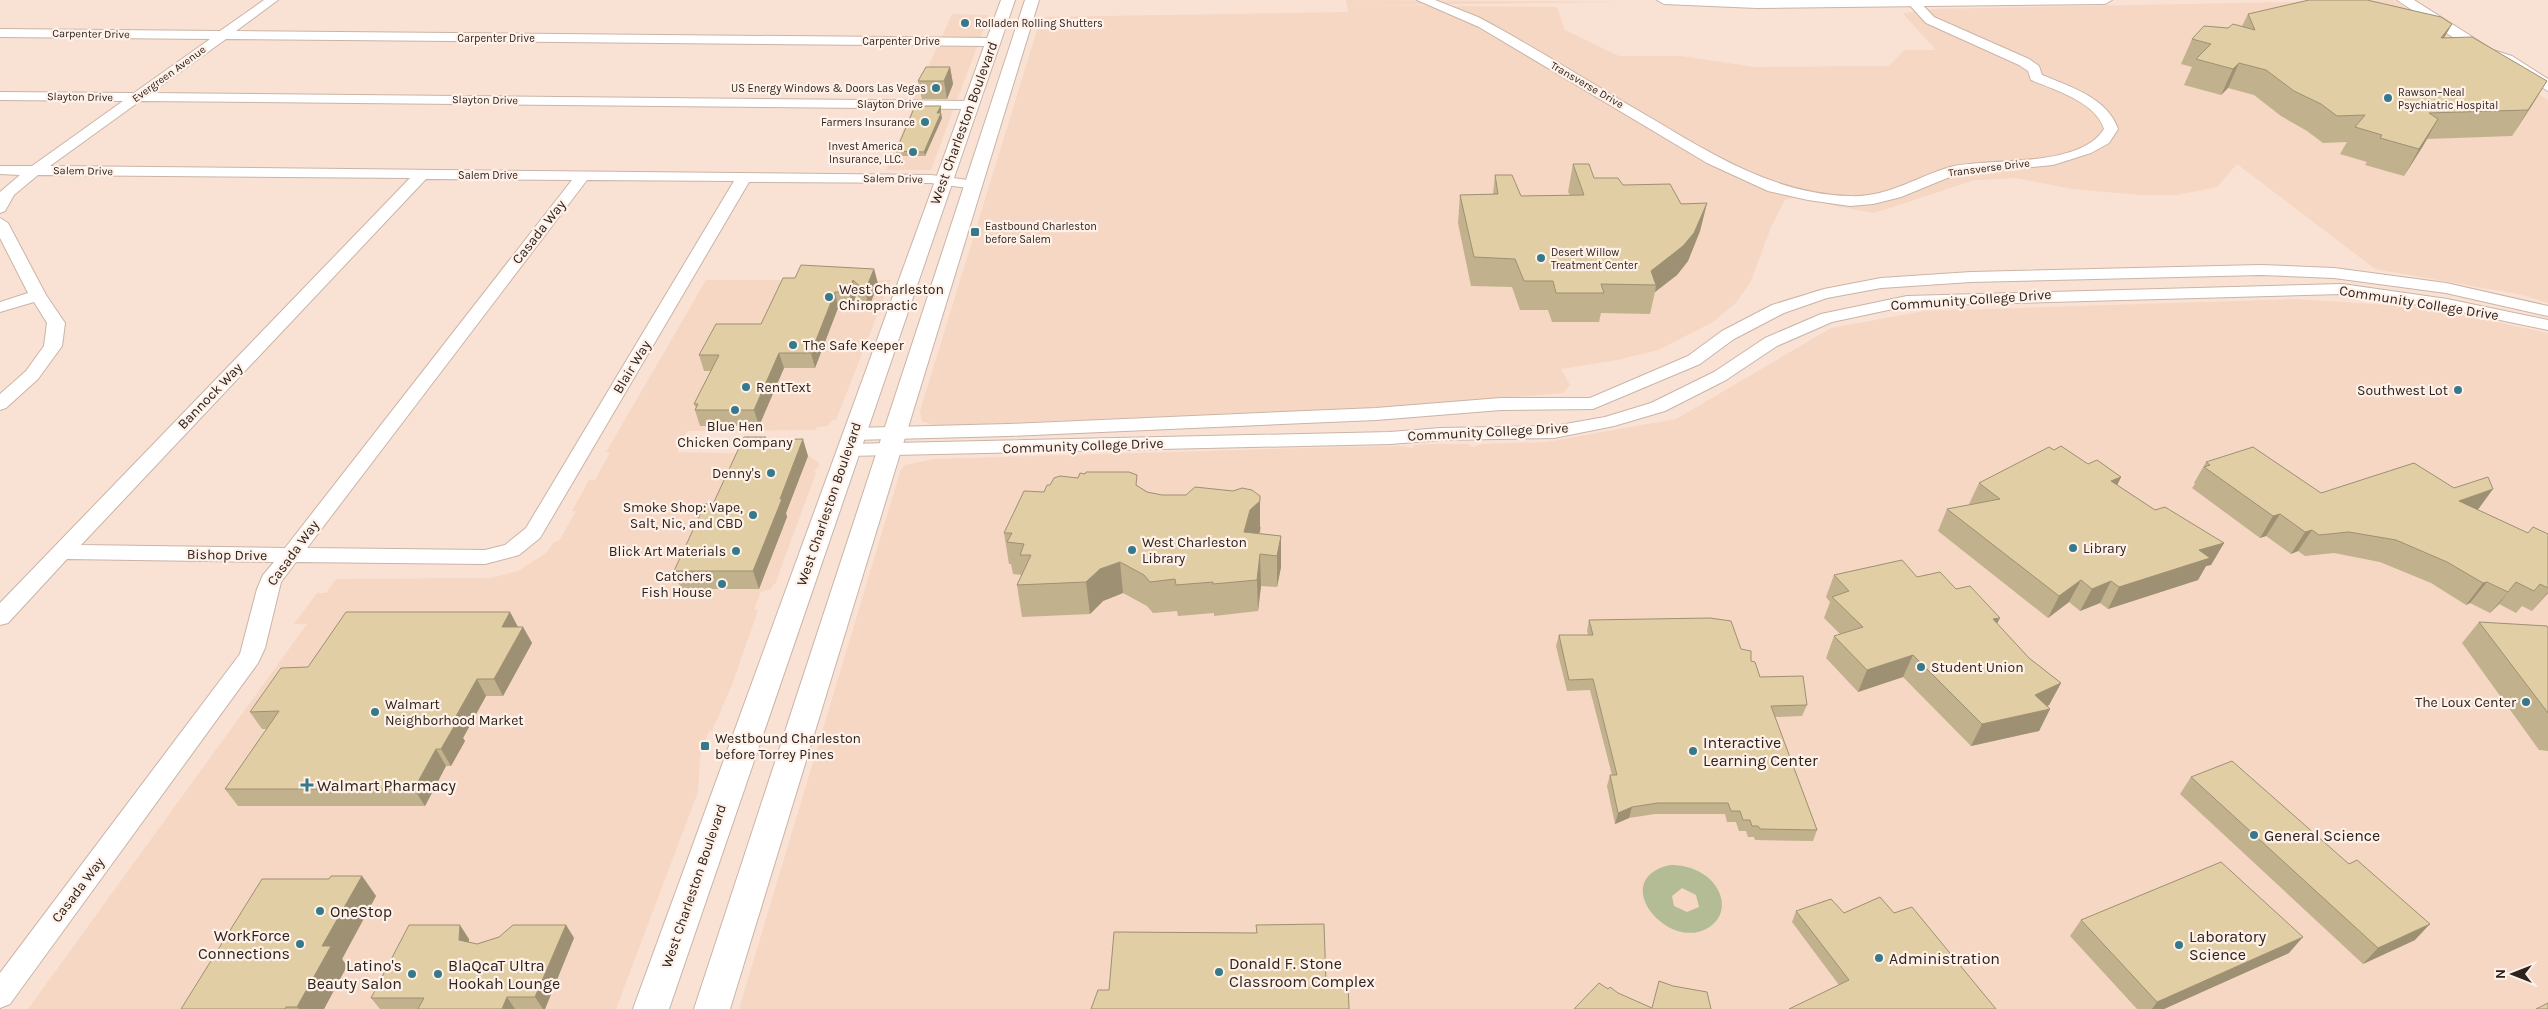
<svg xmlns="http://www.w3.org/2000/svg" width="2548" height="1009" font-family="Karla,sans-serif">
<rect width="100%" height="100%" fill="#f9e2d4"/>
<path fill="#f5d7c4" d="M1346 0 1630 2 1379 5 1557 7 1565 30 1619 56H1681L1755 67 1889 66 1904 50H1936L1903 14 1926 9 2393 0 2548 100V303L2518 294 2375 269 2237 164 2217 187 2177 195H2140L2072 189 2017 178 1975 180 1874 213 1835 206 1802 196 1785 200 1771 227 1751 281 1736 303 1713 322 1658 350 1617 360 1561 369 1570 385 1563 393 1408 406 936 426 922 421 920 411 1041 17 1348 12Z
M952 14 989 15 931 170H886L911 111 914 98Z
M706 280H891L836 420H832L828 426 817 427 816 430 687 431 677 452 808 455 820 464 814 472 816 473 775 584H773L771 589 761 592 754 609 758 610 733 682 712 731H709L700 756 698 792 616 1009H28L307 624H294L317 593H326L336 579 490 578 518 571 546 553 554 542 559 541 576 511H572L589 480H595L610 452H606Z
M2295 299 2405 306 2464 315 2548 333V1009H739L901 469 905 465 934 459 1342 447 1401 446 1412 448 1416 445 1431 444H1468L1473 447 1481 444 1546 442 1676 419 1831 328 1924 311Z"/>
<path fill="#b3bc95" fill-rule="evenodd" d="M1670 865C1682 865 1692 867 1703 874 1724 887 1731 916 1706 929 1666 950 1608 879 1670 865ZM1682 888 1696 895 1699 907 1687 912 1674 906 1672 896Z"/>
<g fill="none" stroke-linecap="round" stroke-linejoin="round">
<g stroke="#cab4a7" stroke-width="2">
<path id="minor" d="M264 0H278L236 31 993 38 999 42 993 46 226 39 151 93 970 101 977 105 970 109 140 101 50 166 931 175 975 181 982 185 975 189 931 183 749 182 540 538 519 555 485 564 296 562 281 582 265 648 258 663 10 1004 0 1008V973L240 654 257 589 263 575 274 562 67 559 8 623 0 625V603L410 178 38 175 14 195 5 211 0 213V192L20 175 0 174V166H32L123 101 0 100V92L134 93 210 39 0 37V29L220 31ZM426 179 572 180 285 548 81 545ZM587 180 734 181 526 528 505 545 485 550 307 548Z
M1417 0H1435L1478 17C1537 48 1593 85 1651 118 1713 155 1775 194 1849 196 1887 198 1916 177 1950 167 1960 164 1971 164 1980 163 2015 160 2084 162 2104 129 2096 102 2055 90 2031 80L2028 71 2019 65 1926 23 1905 0H1918L1934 17 2029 59 2039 66 2042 75C2069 86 2108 98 2118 129L2109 143 2091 153 2053 165 1957 174 1901 197 1873 204 1850 206 1808 200 1768 191 1707 163 1479 27Z
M0 218 8 223 46 295 65 323 62 346 38 379 6 408 0 410V394L26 371 44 346 47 323 34 302 0 312V302L28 293 0 238Z
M2261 265 2334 268 2446 283 2548 306V316L2446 293 2334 278 2261 275 1971 282 1881 288 1827 298 1784 313 1734 339 1700 364 1593 409 1501 410 1376 420 1008 436 853 440 846 438 844 434 846 430 853 428 1008 424 1376 408 1501 398H1590L1688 356 1722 331 1772 305 1824 289 1881 278 1971 272Z
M2342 284 2447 299 2548 320V330L2447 309 2342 294 1907 306 1832 322 1777 346 1726 380 1665 411 1614 426 1554 438 1441 440 1390 444 847 456 840 454 837 450 840 446 847 444 1390 432 1441 428 1554 426 1605 417 1651 403 1714 372 1765 338 1821 314 1907 296Z"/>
</g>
<g stroke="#cab4a7" stroke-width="2">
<path id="major" d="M1001 0H1015L669 1009H633Z
M1025 0H1039L730 1009H694Z
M1657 0H2112L2105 4 1757 8 1664 4Z
M2397 0H2414L2493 50 2512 56 2548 79V91L2500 62 2481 56Z"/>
</g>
<use href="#minor" fill="#fff" fill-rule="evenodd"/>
<use href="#major" fill="#fff" fill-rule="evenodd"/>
</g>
<path fill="#c2b18d" d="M2248 14 2452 24 2444 38 2547 81 2512 136 2427 139 2404 176 2365 165 2367 162 2340 154 2347 142 2323 143 2307 131 2281 116 2254 95 2228 88 2221 95 2184 85 2192 67 2181 64 2192 39 2228 28 2242 26Z
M950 67 953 84 947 99H922L918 81Z
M941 111 940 113 942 118 925 156H897L896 151Z
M1573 164 1594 178 1623 185 1681 204 1707 203 1700 231 1688 261 1677 275 1655 292 1650 314 1601 313 1599 322H1552L1548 310H1520L1512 287 1471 286 1458 223 1460 195 1493 194 1495 175 1521 196 1570 195 1568 192Z
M874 269 878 284 869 307 856 295 852 308H838L815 368H784L759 426H700L695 410 696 408 694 404 711 371H704L699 355 761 324 795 278Z
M766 437V440L808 456 786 513 787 517 759 589H681L674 571 713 504Z
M2206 462 2321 493 2478 510 2528 533 2548 534V593L2532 611 2522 606 2516 613 2499 604 2490 613 2470 603 2466 605 2431 583 2380 562 2334 553 2305 556 2298 551 2291 554 2266 536 2260 538 2192 488 2195 484 2194 483Z
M2088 464 2121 477 2117 485 2155 510 2224 543 2211 565 2206 566 2198 580 2108 609 2100 603 2080 611 2069 602 2048 618 1938 531 1947 509 1970 505 1969 504 1979 483Z
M1050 485 1138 486 1147 492 1261 527 1260 532 1258 533 1281 536V567L1277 587 1261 586 1258 611 1214 616V613L1178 616 1177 611 1153 613 1147 606 1123 593 1103 601 1090 614 1022 617 1017 585 1022 575 1013 574 1011 564H1009L1004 533Z
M1834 575 1917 577 1956 589 1997 624 2029 658 2061 683 2049 705 2047 706 2050 709 2039 731 1971 746 1903 677 1858 692 1826 658 1834 636 1840 634 1824 618 1830 602 1826 597Z
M510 612 518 627H523L532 643 503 696H486L463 738 465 741 451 766H446L425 806H238L225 789 267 729H262L250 712 308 667Z
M1589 620 1741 649 1751 661 1760 677 1807 705 1802 716 1775 717 1817 830 1813 841 1755 840 1754 837H1748L1746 831H1739L1736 822H1727L1725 814H1655L1629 818 1615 824 1607 786 1610 775H1612L1590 690 1567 691 1556 646 1559 635H1588L1587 631Z
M2479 622 2548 628V751L2539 750 2462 643Z
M2191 777 2415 940 2363 964 2180 794Z
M362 876 376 896 342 959 347 966 324 1009H181L329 879Z
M1796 911 1844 913H1894L1996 1009 1839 985 1792 922Z
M2081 920 2289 953 2164 1009H2137L2070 936Z
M566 925 574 938 545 1009H380L371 998 469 939V942L477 944Z"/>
<path fill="#9e9073" d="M2452 24 2438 48 2441 38Z
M2239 63 2228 88 2221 95 2233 69Z
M950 67 953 84 947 99 944 81Z
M2547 81 2531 107 2512 136 2528 110Z
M941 106V111L938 118 937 113Z
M941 113 942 118 925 156 924 152Z
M2438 119 2423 146 2404 176 2419 149Z
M1707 203 1700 231 1688 261 1677 275 1655 292 1656 285 1651 271Z
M874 269 878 284 869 307 865 291Z
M853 280 856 295 852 308 849 292Z
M835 292 838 308 815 368 811 353Z
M779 353 784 368 759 426 754 410Z
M803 439 808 456 786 513 787 517 759 589 753 571Z
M2121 477 2111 498V481Z
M2493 489 2477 511 2459 501Z
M1260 496V532L1251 541 1244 532 1250 510Z
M2280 514 2266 536 2260 538 2273 516Z
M2312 530 2298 551 2291 554 2305 532Z
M1281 536V567L1277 587V556Z
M2224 543 2211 565 2206 566 2198 580 2108 609 2119 587 2199 550Z
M1260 554 1261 586 1258 611 1257 580Z
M1120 562 1123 593 1103 601 1090 614 1086 582 1100 569Z
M2081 580 2069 602 2048 618 2059 596Z
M2111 581 2100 603 2080 611 2092 589Z
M2487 582 2470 603 2466 605 2483 583Z
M2516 582 2499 604 2490 613 2508 592Z
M2548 592V593L2532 611Z
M510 612 519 629 502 627Z
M2000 618 1989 640 1993 619Z
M523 627 532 643 503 696 494 679Z
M1913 655 1903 677 1858 692 1867 670Z
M477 679 486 696 463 738 465 741 451 766 441 749 451 725Z
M2061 683 2049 705 2031 713 2050 709 2039 731 1971 746 1982 724 2035 695Z
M436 749 446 766 425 806 414 789Z
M1632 807 1629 818 1615 824 1618 813Z
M362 876 376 896 342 959 347 966 324 1009H299L297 1007 322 946Z
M2430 924 2415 940 2363 964 2378 948Z
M460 925 469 939 468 954 459 940Z
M566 925 574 938 545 1009H543L535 997Z
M2303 937 2289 953 2164 1009H2152L2157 1002Z
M507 997 515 1009H502Z"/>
<path fill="#e1cea4" stroke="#9e9073" d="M2309 0H2367L2441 17 2452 24 2441 38 2472 37 2547 81 2528 110 2429 113 2438 119 2419 149 2380 138 2382 135 2355 127 2365 115 2337 116 2321 104 2294 91 2266 70 2239 63 2233 69 2196 59 2211 44 2192 39 2204 26 2228 28 2233 24 2255 30 2248 14Z
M926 67H950L944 81H918Z
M915 106H941L937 113H941L924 152 896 151Z
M1573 164H1589L1594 178H1618L1623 185 1670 184 1681 204 1707 203 1694 233 1683 246 1651 271 1656 285 1601 284 1604 293H1556L1553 281H1524L1515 259 1474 257 1460 195 1498 194 1495 175H1512L1521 196 1584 195Z
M801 265 874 269 865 291 853 280 849 292H835L811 353H779L754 410H695L698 404H694L719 355H699L716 324H761L783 278H795Z
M744 437H766L764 440 803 439 780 499H782L753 571H674L705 504H713Z
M2061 446 2088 464 2097 460 2121 477 2111 481 2155 510 2165 507 2224 543 2199 550 2210 558 2119 587 2111 581 2092 589 2081 580 2059 596 1947 509 2000 499 1979 483 2049 447 2054 450Z
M2253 447 2321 493 2414 463 2454 488 2488 477 2493 489 2459 501 2528 533 2533 527 2548 534V588L2540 584 2534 591 2516 582 2508 592 2487 582 2483 583 2447 562 2396 540 2349 532 2319 535 2312 530 2305 532 2280 514 2273 516 2204 467 2210 465 2206 462Z
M1086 472H1129L1137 475 1136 485 1147 492 1162 495H1186L1195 487 1233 491 1242 488 1252 490 1260 496V501L1250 510 1244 532 1281 536 1277 556 1260 554 1257 580 1213 584V582L1176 585 1175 579 1150 582 1144 575 1120 562 1100 569 1086 582 1017 585 1031 555H1020L1024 544 1007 542 1012 533H1004L1024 491 1044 492 1047 485H1050L1054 478 1060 476 1078 478 1080 473 1085 474Z
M1902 560 1917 577 1940 572 1956 589 1970 586 2000 618 1993 619 2029 658 2061 683 2035 695 2050 709 1982 724 1913 655 1867 670 1834 636 1863 627 1832 597 1849 591 1834 575Z
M346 612H510L502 627H523L494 679H477L451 725H455L441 749H436L414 789H225L279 711 250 712 281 668 308 667Z
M1710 618 1731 621 1741 649 1751 651V661L1755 662 1760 677 1803 676 1807 705 1771 706 1817 830 1760 829 1758 826H1752L1750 820H1743L1740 811H1731L1728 803H1658L1632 807 1618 813 1610 775H1617L1593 679 1569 680 1559 635H1593L1589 620Z
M2479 622 2547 626 2548 628V713Z
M2232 761 2349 864 2357 860 2430 924 2378 948 2191 777Z
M2221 862 2303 937 2157 1002 2081 920Z
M331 876H362L322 946H331L297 1007H286L285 1009H181L262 879H329Z
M1880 897 1894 913 1912 907 1996 1009H1789L1849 980 1796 911 1831 899 1844 913Z
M1324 924 1326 983H1348L1349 1009H1091L1098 990H1109L1114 932 1257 933 1256 925Z
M409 925H460L459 940 477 944 499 937 513 925H566L535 997H507L502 1009H418L424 998H371Z
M1659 981 1673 986 1707 992 1711 1009H1574L1599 983 1608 989 1610 987 1618 993 1652 1008Z
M2548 1003V1009H2536Z"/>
<g fill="#36798a" stroke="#fff1e8" stroke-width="2">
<circle cx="965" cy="23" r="5"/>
<circle cx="936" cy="88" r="5"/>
<circle cx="2388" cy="98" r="5"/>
<circle cx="925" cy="122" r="5"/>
<circle cx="913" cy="152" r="5"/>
<rect x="970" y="227" width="10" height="10" rx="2.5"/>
<circle cx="1541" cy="258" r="5"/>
<circle cx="829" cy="297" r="5"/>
<circle cx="793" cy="345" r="5"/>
<circle cx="746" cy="387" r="5"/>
<circle cx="2458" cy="390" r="5"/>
<circle cx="735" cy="410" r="5"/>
<circle cx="771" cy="473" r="5"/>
<circle cx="753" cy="515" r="5"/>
<circle cx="2073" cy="548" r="5"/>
<circle cx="1132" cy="550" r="5"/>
<circle cx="736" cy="551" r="5"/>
<circle cx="722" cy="584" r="5"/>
<circle cx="1921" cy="667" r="5"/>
<circle cx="2526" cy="702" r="5"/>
<circle cx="375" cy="712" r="5"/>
<rect x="700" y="741" width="10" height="10" rx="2.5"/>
<circle cx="1693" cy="751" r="5"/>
<path d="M304.5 777.5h5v5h5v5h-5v5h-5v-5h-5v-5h5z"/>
<circle cx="2254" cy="835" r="5"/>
<circle cx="320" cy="911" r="5"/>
<circle cx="300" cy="944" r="5"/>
<circle cx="2179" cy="945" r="5"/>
<circle cx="1879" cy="958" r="5"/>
<circle cx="1219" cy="972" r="5"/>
<circle cx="412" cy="974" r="5"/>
<circle cx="438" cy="974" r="5"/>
</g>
<g text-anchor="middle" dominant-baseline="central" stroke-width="4.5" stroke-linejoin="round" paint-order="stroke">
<g font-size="11" fill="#2c231e" stroke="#fff1e8" text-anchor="start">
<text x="975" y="23">Rolladen Rolling Shutters</text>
<text x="926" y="88" text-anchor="end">US Energy Windows &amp; Doors Las Vegas</text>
<text x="2398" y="92">Rawson–Neal<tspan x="2398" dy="13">Psychiatric Hospital</tspan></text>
<text x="915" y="122" text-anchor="end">Farmers Insurance</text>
<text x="903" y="146" text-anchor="end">Invest America<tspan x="903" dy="13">Insurance, LLC.</tspan></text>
<text x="985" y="226">Eastbound Charleston<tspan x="985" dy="13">before Salem</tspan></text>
<text x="1551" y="252">Desert Willow<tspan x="1551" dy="13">Treatment Center</tspan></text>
</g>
<g font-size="11" fill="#2c231e" stroke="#fff1e8">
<text transform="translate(91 34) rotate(1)">Carpenter Drive</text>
<text x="496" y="38">Carpenter Drive</text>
<text x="901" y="41">Carpenter Drive</text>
<text transform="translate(169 74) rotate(-36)">Evergreen Avenue</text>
<text transform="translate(1587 85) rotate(30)">Transverse Drive</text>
<text transform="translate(80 97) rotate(1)">Slayton Drive</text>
<text transform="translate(485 100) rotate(1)">Slayton Drive</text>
<text x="890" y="104">Slayton Drive</text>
<text transform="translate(1989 168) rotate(-7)">Transverse Drive</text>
<text transform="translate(83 171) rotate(1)">Salem Drive</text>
<text x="488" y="175">Salem Drive</text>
<text transform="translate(893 179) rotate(1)">Salem Drive</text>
</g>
<g font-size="14" fill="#2c231e" stroke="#fff1e8">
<text transform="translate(964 123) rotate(-70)">West Charleston Boulevard</text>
<text transform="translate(539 232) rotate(-52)">Casada Way</text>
<text transform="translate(1971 300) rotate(-4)">Community College Drive</text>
<text transform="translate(2419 303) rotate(9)">Community College Drive</text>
<text transform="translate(632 367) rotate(-59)">Blair Way</text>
<text transform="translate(210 396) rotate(-46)">Bannock Way</text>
<text transform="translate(1488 432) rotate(-3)">Community College Drive</text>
<text transform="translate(1083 446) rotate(-2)">Community College Drive</text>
<text transform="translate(829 504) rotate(-71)">West Charleston Boulevard</text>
<text transform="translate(293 553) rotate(-54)">Casada Way</text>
<text transform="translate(227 555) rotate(1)">Bishop Drive</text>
<text transform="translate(694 886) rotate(-71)">West Charleston Boulevard</text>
<text transform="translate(78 890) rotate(-53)">Casada Way</text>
</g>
<g font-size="14" fill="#2c231e" stroke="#fff1e8" text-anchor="start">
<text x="839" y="289">West Charleston<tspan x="839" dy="16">Chiropractic</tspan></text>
<text x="803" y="345">The Safe Keeper</text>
<text x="756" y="387">RentText</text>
<text x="2448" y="390" text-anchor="end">Southwest Lot</text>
<text x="735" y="426" text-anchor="middle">Blue Hen<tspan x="735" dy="16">Chicken Company</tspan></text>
<text x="761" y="473" text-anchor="end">Denny's</text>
<text x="743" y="507" text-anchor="end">Smoke Shop: Vape,<tspan x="743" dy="16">Salt, Nic, and CBD</tspan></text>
<text x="1142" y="542">West Charleston<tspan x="1142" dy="16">Library</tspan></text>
<text x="2083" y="548">Library</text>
<text x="726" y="551" text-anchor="end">Blick Art Materials</text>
<text x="712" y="576" text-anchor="end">Catchers<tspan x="712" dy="16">Fish House</tspan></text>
<text x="1931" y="667">Student Union</text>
<text x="2516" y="702" text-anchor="end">The Loux Center</text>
<text x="385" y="704">Walmart<tspan x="385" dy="16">Neighborhood Market</tspan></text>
<text x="715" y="738">Westbound Charleston<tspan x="715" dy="16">before Torrey Pines</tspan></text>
</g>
<g font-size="16" fill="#2c231e" stroke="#fff1e8" text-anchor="start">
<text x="1703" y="742">Interactive<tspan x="1703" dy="18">Learning Center</tspan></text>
<text x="317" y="785">Walmart Pharmacy</text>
<text x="2264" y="835">General Science</text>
<text x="330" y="911">OneStop</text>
<text x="290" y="935" text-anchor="end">WorkForce<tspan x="290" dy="18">Connections</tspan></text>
<text x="2189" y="936">Laboratory<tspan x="2189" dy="18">Science</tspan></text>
<text x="1889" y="958">Administration</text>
<text x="1229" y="963">Donald F. Stone<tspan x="1229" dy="18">Classroom Complex</tspan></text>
<text x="402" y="965" text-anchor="end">Latino's<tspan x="402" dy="18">Beauty Salon</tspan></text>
<text x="448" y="965">BlaQcaT Ultra<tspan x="448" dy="18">Hookah Lounge</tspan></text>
</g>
</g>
<g transform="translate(2513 974) rotate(270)" stroke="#fff1e8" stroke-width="4" paint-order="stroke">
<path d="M0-4L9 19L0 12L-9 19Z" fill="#2c231e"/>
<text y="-8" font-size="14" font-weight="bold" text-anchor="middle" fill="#2c231e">N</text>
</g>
</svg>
